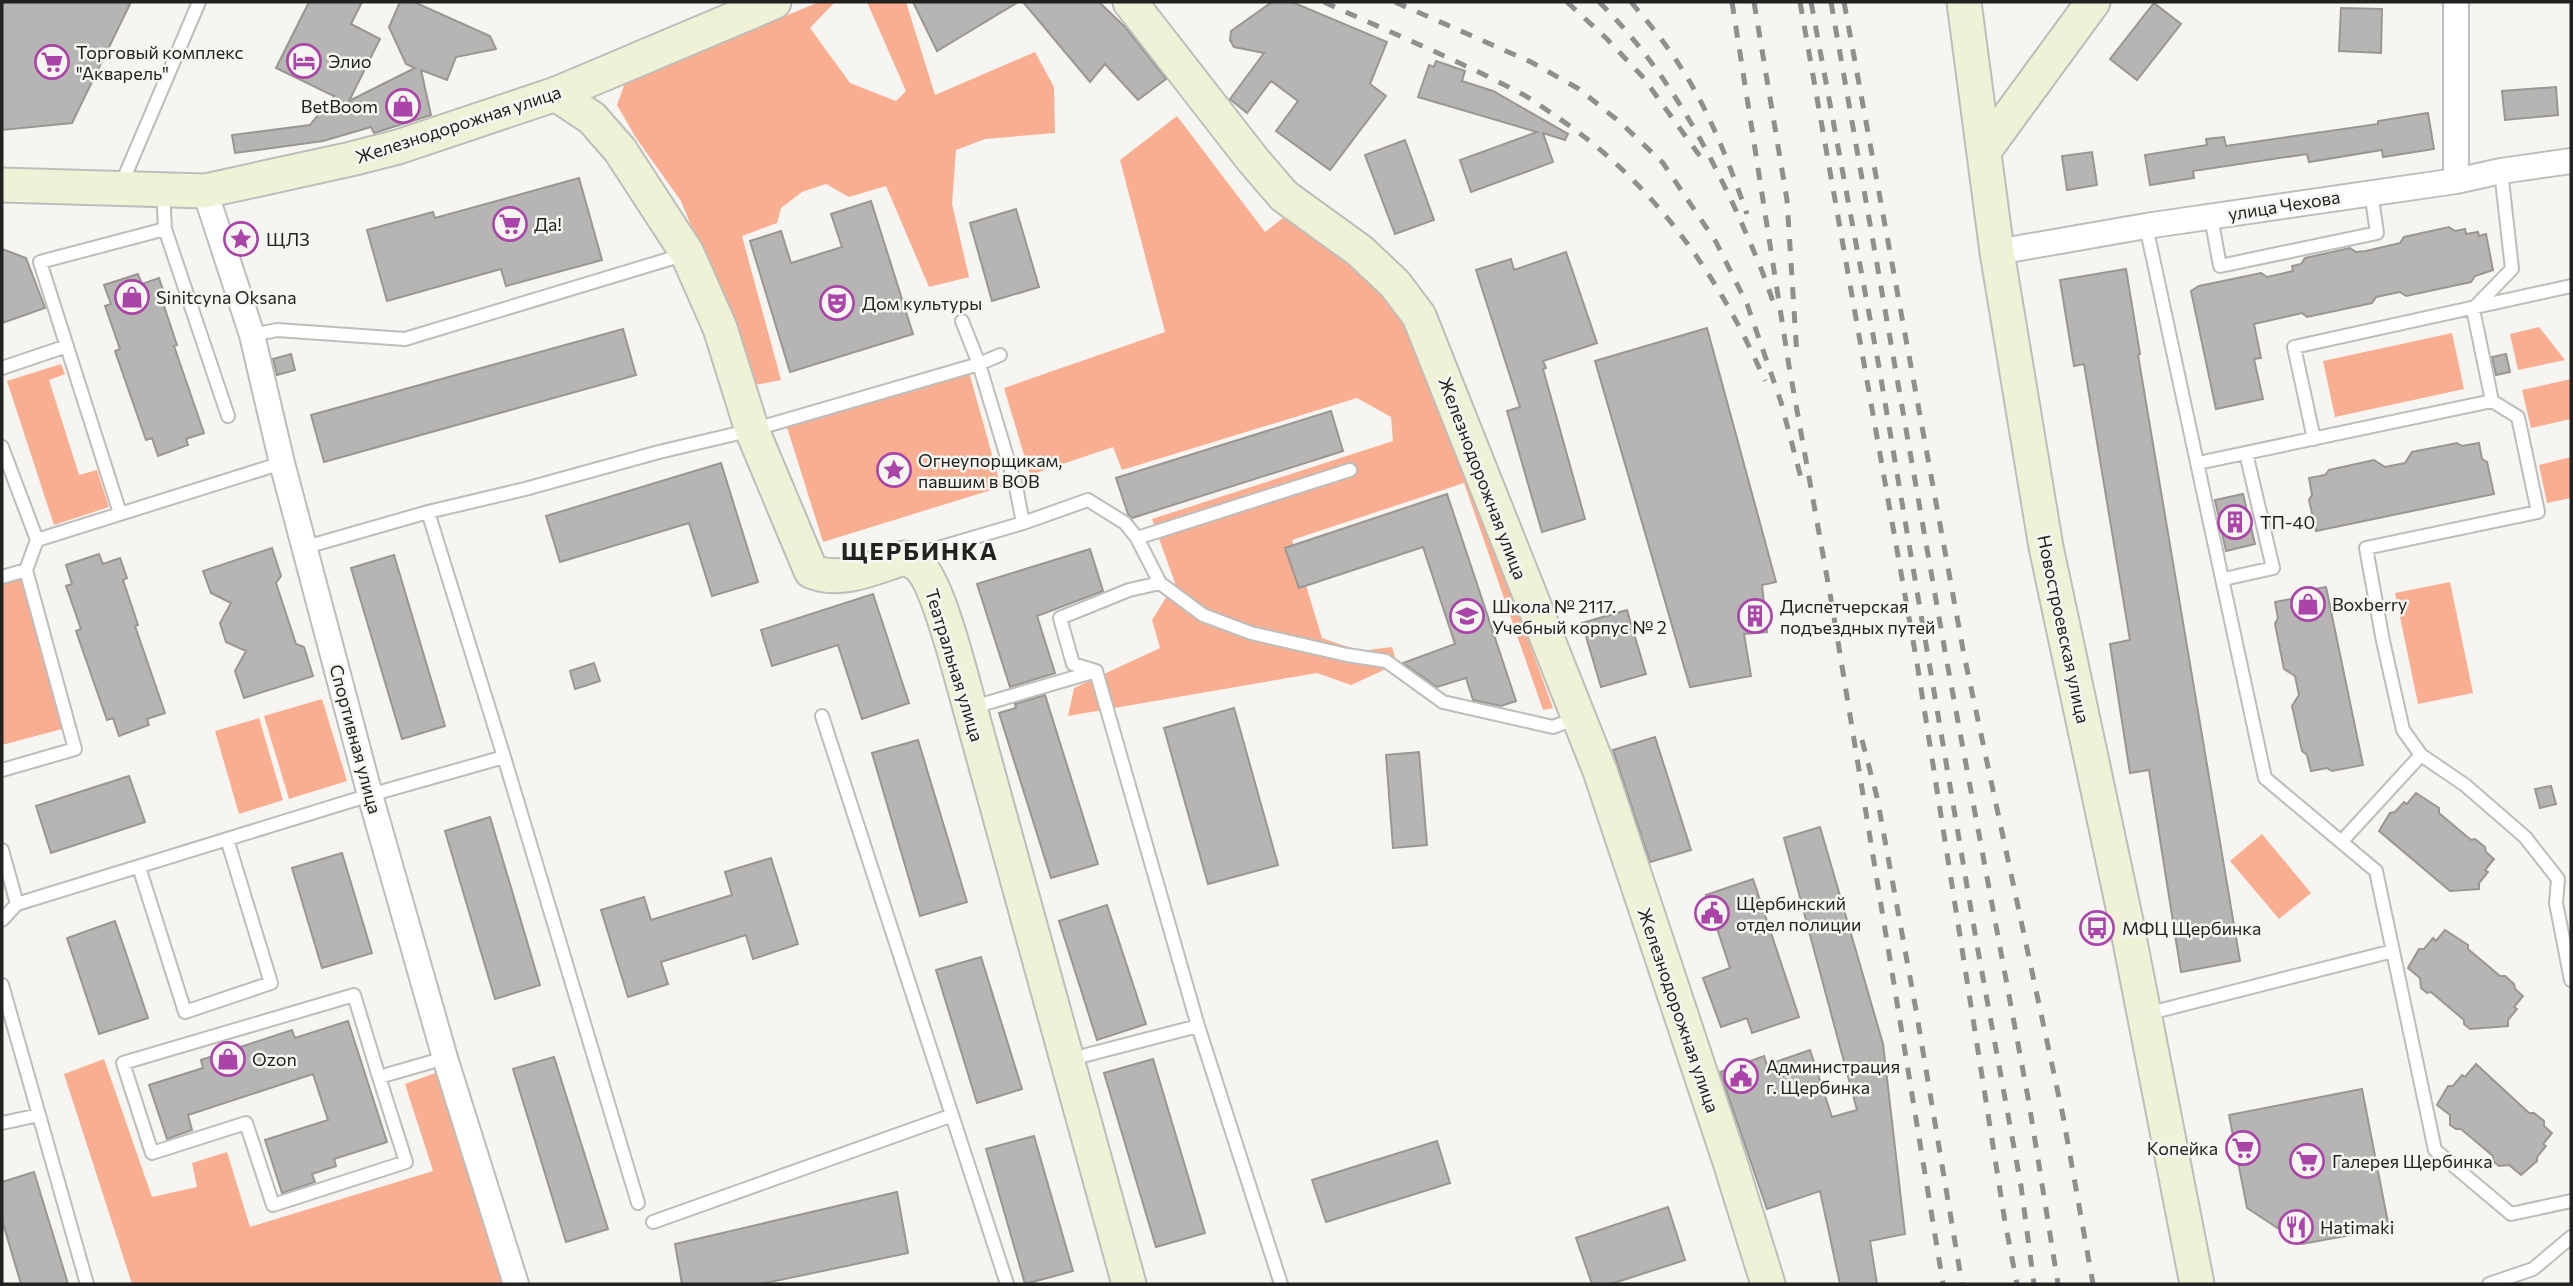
<svg xmlns="http://www.w3.org/2000/svg" width="2573" height="1286" font-family="Commissioner,sans-serif">
<rect width="100%" height="100%" fill="#f6f5f2"/>
<path fill="#f9ae92" d="M819 2H835L810 28 850 83 896 101 906 91 867 2H906L935 95 1035 52 1054 87 1055 133 985 139 956 150 952 204 969 277 929 287 886 186 849 197 826 184 802 192 781 208 777 223 742 236 781 380 755 385 681 201 636 138 617 105 625 83Z
M1177 116 1265 232 1283 218 1370 273 1413 323 1553 708 1543 710 1464 483 1292 540 1322 638 1360 651 1392 647 1397 664 1351 685 1317 673 1068 716 1074 688 1160 648 1152 620 1175 583 1152 519 1393 441 1391 417 1357 398 1122 470 1113 447 1030 475 1004 388 1165 332 1120 160Z
M2539 327 2565 360 2518 370 2510 334Z
M2452 333 2464 389 2335 417 2323 361Z
M61 364 65 374 49 380 79 475 97 470 109 507 54 525 7 381Z
M969 372 1001 487 823 542 786 424Z
M2571 379V419L2531 428 2522 390Z
M2571 457V498L2547 503 2539 465Z
M22 579 62 729 2 745V585Z
M2450 582 2473 693 2418 704 2395 593Z
M322 699 347 781 289 799 264 716Z
M259 718 283 800 239 814 215 731Z
M2262 834 2311 893 2279 919 2230 861Z
M104 1059 152 1197 197 1187 192 1163 227 1152 250 1227 433 1171 405 1084 438 1072 506 1284H132L64 1074Z"/>
<path fill="#b7b5b3" stroke="#999694" stroke-width="2" d="M2 2H131L72 123 2 130Z
M309 2H362L351 24 380 39 349 101 415 68 406 64 389 27 400 2H414L490 36 496 49 456 57 447 80 421 70 431 115 374 133 371 127 323 141 235 153 232 135 310 125 334 96 276 68Z
M913 2H1018L937 51Z
M1023 2H1099L1125 27 1166 79 1138 100 1105 64 1090 82Z
M1272 2H1292L1387 42 1370 84 1386 96 1330 170 1276 131 1298 101 1271 81 1247 113 1230 99 1264 53 1234 47 1230 40 1231 31Z
M2154 3 2181 24 2137 80 2110 59Z
M2341 8 2382 9 2381 53 2339 51Z
M1436 61 1465 71 1462 81 1493 91 1568 134 1565 140 1543 133 1553 162 1471 192 1460 160 1537 132 1418 97 1429 65 1434 67Z
M2556 87 2558 115 2505 120 2502 91Z
M2428 113 2434 149 2383 157 2382 150 2309 162 2307 154 2193 171 2194 178 2150 185 2145 155 2207 145 2206 139 2224 137 2226 146 2378 124V121Z
M1405 140 1434 220 1395 234 1365 155Z
M2092 152 2097 185 2067 190 2062 156Z
M579 178 602 260 506 286 501 269 387 301 367 230 433 212 435 218Z
M871 201 913 334 790 372 750 241 781 231 791 263 842 247 831 214Z
M1016 209 1039 287 992 301 970 223Z
M2449 227 2455 231 2465 229 2466 234 2478 232 2479 236 2486 234 2493 270 2475 276 2471 282 2406 296 2400 292 2376 297 2372 303 2307 317 2302 313 2254 324 2261 358 2254 359 2263 399 2216 409 2191 291 2199 286 2261 273 2267 277 2293 271 2292 266 2301 264 2305 258 2350 248 2356 252 2366 251 2400 243 2404 237Z
M2 249 26 258 45 308 2 323Z
M1566 252 1597 343 1543 361 1546 368 1543 369 1585 519 1542 532 1507 411 1520 407 1476 270 1511 259 1514 270Z
M2126 269 2140 354 2138 355 2240 961 2181 972 2149 770 2130 773 2110 644 2130 640 2084 364 2074 366 2060 280Z
M138 274 142 284 159 278 166 299 162 300 177 345 174 346 204 433 186 439 188 445 158 456 152 438 146 440 115 351 120 349 105 306 111 304 104 285Z
M1707 328 1776 582 1762 585 1767 632 1744 634 1751 676 1690 687 1595 361Z
M623 329 636 375 324 462 311 415Z
M291 354 295 370 277 375 273 359Z
M2506 354 2510 372 2496 375 2492 357Z
M1331 411 1343 451 1132 518 1128 514 1116 478Z
M2457 443 2462 446 2479 443 2482 459 2487 462 2494 494 2316 531 2309 500 2312 495 2309 478 2325 475 2329 470 2374 460 2385 467 2405 463 2412 452Z
M721 463 758 582 712 596 689 523 560 562 546 516Z
M1447 494 1516 701 1501 706 1473 700 1466 678 1437 687 1403 663 1455 644 1423 547 1299 588 1285 548Z
M2243 494 2255 544 2226 551 2215 500Z
M272 548 281 576 276 583 296 644 304 647 313 676 244 698 235 671 246 651 226 642 220 623 231 603 211 593 203 571Z
M1090 549 1103 591 1037 616 1055 673 1010 687 977 584Z
M99 554 103 564 120 558 127 578 123 580 138 625 135 626 165 713 147 719 149 725 119 736 113 718 107 720 76 631 81 629 66 586 72 584 66 565Z
M394 555 445 726 402 739 351 568Z
M2326 587 2363 765 2332 771 2327 768 2311 771 2307 755 2302 751 2292 706 2299 695 2295 676 2284 669 2275 624 2278 618 2275 602 2291 599 2295 593Z
M873 594 909 703 862 719 838 645 772 666 761 630Z
M1627 610 1646 674 1601 687 1582 623Z
M594 663 600 681 575 689 570 671Z
M1045 695 1098 864 1051 878 999 713 1016 708 1015 704Z
M1234 708 1278 865 1208 884 1164 728Z
M1655 737 1691 850 1650 862 1613 750Z
M918 740 967 902 920 916 872 753Z
M1419 752 1427 845 1393 848 1386 755Z
M129 776 145 822 51 853 36 806Z
M2551 786 2556 804 2540 808 2535 789Z
M2416 793 2439 808V813L2471 840 2475 839 2485 847 2486 852 2494 859 2485 870 2488 872 2479 883V889L2450 891 2379 831 2390 813 2395 812 2404 802 2407 804Z
M490 817 540 985 495 999 445 831Z
M1820 827 1883 1044 1905 1234 1870 1241 1877 1284H1840L1820 1191 1767 1209 1720 1072 1764 1056 1767 1065 1810 1050 1832 1117 1857 1110 1784 838Z
M342 853 372 953 322 968 292 868Z
M771 858 798 944 753 959 746 935 661 962 668 984 628 997 601 910 644 897 651 920 732 895 725 872Z
M1753 879 1799 1017 1752 1033 1747 1018 1721 1027 1703 978 1730 968 1706 895Z
M1107 905 1146 1024 1097 1040 1059 921Z
M115 921 148 1018 99 1034 67 938Z
M2445 930 2468 945V949L2500 976H2505L2514 984 2515 989 2523 996 2514 1007 2517 1009 2508 1020V1026L2470 1029 2464 1024V1020L2431 992 2427 993 2421 988 2420 978 2408 968 2419 949H2424L2433 938 2436 941Z
M981 957 1022 1089 977 1103 936 970Z
M348 1021 387 1142 334 1159 336 1166 312 1174 315 1182 282 1193 265 1140 328 1120 313 1074 188 1115 192 1130 167 1139 149 1085 203 1068 201 1060 292 1030 295 1038Z
M554 1057 608 1229 566 1242 513 1069Z
M1153 1059 1205 1233 1156 1247 1104 1073Z
M2476 1064 2529 1113H2534L2544 1121V1126L2552 1133 2543 1144 2546 1146 2537 1157V1161L2521 1175 2509 1165 2499 1166 2493 1161V1156L2461 1129H2456L2450 1125V1115L2437 1105 2448 1086H2453L2462 1075 2465 1077Z
M2362 1089 2389 1228 2302 1244 2247 1208 2229 1115Z
M1034 1136 1073 1271 1025 1284 986 1149Z
M1437 1141 1450 1183 1326 1222 1312 1180Z
M34 1172 68 1284H21L2 1220V1182Z
M897 1192 908 1253 761 1284H682L675 1244Z
M1668 1207 1685 1260 1611 1284H1592L1576 1238Z"/>
<g fill="none" stroke-linecap="round" stroke-linejoin="round">
<g stroke="#bebdba" stroke-width="16">
<path id="lane" d="M2501 171 2512 269 2473 309 2492 401 2518 417 2538 512 2366 548 2383 641 2403 730 2421 755 2465 785 2525 837 2558 879 2556 903 2571 980
M121 185 199 2
M2211 217 2220 266 2377 233 2371 192
M2146 226 2265 778 2376 871 2435 1150 2511 1214 2571 1201
M165 229 228 416
M962 321 979 364 1000 355
M252 335 277 330 405 339 686 254
M2 368 67 346
M2314 439 2294 347 2571 286
M2 447 37 540 26 570 75 749 2 770
M2198 463 2492 401
M428 512 504 757 638 1203
M120 513 40 262 165 229 163 190
M1023 523 1088 500 1125 523 1137 538 1350 470
M1137 538 1160 583
M37 540 282 463
M306 547 428 512 525 489 659 452 752 430 979 364 1016 487 1023 523 911 556
M2 577 26 570
M2224 579 2273 568 2246 453
M970 708 1096 671
M822 716 1007 1284
M2342 841 2421 755
M2 850 17 904 370 795 504 757
M139 867 185 1012 271 983 227 839
M2 920 17 904
M2 985 39 1115
M2146 1014 2393 951
M1198 1026 1096 671 1073 664 1060 618 1129 590 1160 583 1203 615 1251 633 1347 655 1386 661 1443 702 1553 727 1576 718
M1067 1060 1198 1026 1281 1284
M379 1077 406 1162 273 1205 246 1123 152 1153 123 1063 354 995 379 1077 445 1058
M2 1123 39 1115 87 1284
M653 1222 950 1116
M2489 1284 2533 1269 2571 1237"/>
</g>
<g stroke="#bebdba" stroke-width="28">
<path id="street" d="M2456 2V181
M205 191 252 335 282 463 370 795 445 1058 516 1284
M1997 252 2146 226 2456 181 2501 171 2571 161"/>
</g>
<g stroke="#bebdba" stroke-width="37">
<path id="secondary" d="M1130 2 1253 160 1284 196 1360 251 1395 284 1419 316 1600 771 1730 1162 1768 1284
M1964 2 1997 252 2046 547 2126 921 2197 1284
M556 94 592 118 620 150 687 253 720 328 752 430 811 571C841 584 875 567 904 558 908 560 915 562 918 565 938 581 962 680 970 708L1129 1284
M1984 151 2093 2
M2 185 205 191 351 159 398 147 556 94 774 2"/>
</g>
<use href="#lane" stroke="#fff" stroke-width="12"/>
<use href="#street" stroke="#fff" stroke-width="24"/>
<use href="#secondary" stroke="#eff2d7" stroke-width="33"/>
<path stroke="#8f8f8d" stroke-width="5" stroke-dasharray="12 12" stroke-linecap="butt" d="M1324 2C1389 32 1458 60 1522 94 1534 100 1546 110 1557 117 1653 182 1720 276 1765 381
M1395 2 1531 62 1579 89 1621 123 1663 163 1716 242 1747 304 1781 402 1802 482
M1567 2 1606 38 1642 76 1702 159
M1599 2C1661 63 1703 138 1739 217 1751 245 1764 273 1773 302
M1631 2C1648 22 1666 44 1680 66 1710 112 1729 163 1747 214
M1732 2 1789 366 1832 605 1943 1284
M1754 2 1787 200 1797 356
M1800 2 1917 663 2005 1222 2017 1284
M1811 2 1879 367 1977 945 2021 1186 2034 1284
M1831 2 1946 657 2029 1103 2058 1284
M1844 2 1964 655 2063 1116 2093 1284
M1862 740 1877 797 1916 1010 1962 1284"/>
</g>
<defs>
<g id="hotel-ring" transform="scale(1.75)"><circle r="9.5" fill="#f6f5f2" stroke="#ab44a8" stroke-width="1.5"/><path d="M-6-4.5h1.5V1H6V5H4.5V3h-9V5H-6ZM-4 0a1.8 1.8 0 1 1 3.6 0ZM.5 0V-2.5h3Q6-2.5 6 0Z" fill="#ab44a8"/></g>
<g id="supermarket-ring" transform="scale(1.75)"><circle r="9.5" fill="#f6f5f2" stroke="#ab44a8" stroke-width="1.5"/><path d="M-6-5.5h2.5l.6 2H6L4.5 2H-2.5L-4.4-4H-6ZM-1.5 3.2a1.3 1.3 0 1 0 .1 0ZM3 3.2a1.3 1.3 0 1 0 .1 0Z" fill="#ab44a8"/></g>
<g id="shop-ring" transform="scale(1.75)"><circle r="9.5" fill="#f6f5f2" stroke="#ab44a8" stroke-width="1.5"/><path d="M-5-2.5h2.3a2.7 3.5 0 0 1 5.4 0H5L5.5 6h-11ZM-1.5-2.5h3a1.5 2.3 0 0 0-3 0Z" fill="#ab44a8"/></g>
<g id="sight-ring" transform="scale(1.75)"><circle r="9.5" fill="#f6f5f2" stroke="#ab44a8" stroke-width="1.5"/><path d="M0-6L1.8-2.2L6-1.7L2.9 1.2L3.7 5.4L0 3.3L-3.7 5.4L-2.9 1.2L-6-1.7L-1.8-2.2Z" fill="#ab44a8"/></g>
<g id="theatre-ring" transform="scale(1.75)"><circle r="9.5" fill="#f6f5f2" stroke="#ab44a8" stroke-width="1.5"/><path d="M-5-5.5Q0-4 5-5.5V0Q5 5 0 6Q-5 5-5 0ZM-3.3-2.5H-1v1.5H-3.3ZM1-2.5H3.3v1.5H1ZM-2.8 1Q0 5.5 2.8 1Z" fill="#ab44a8"/></g>
<g id="building-ring" transform="scale(1.75)"><circle r="9.5" fill="#f6f5f2" stroke="#ab44a8" stroke-width="1.5"/><path d="M-4-6H4V6H1V3H-1V6H-4ZM-2.5-4.3h1.7v1.8h-1.7ZM.8-4.3h1.7v1.8H.8ZM-2.5-1h1.7V.8h-1.7ZM.8-1h1.7V.8H.8Z" fill="#ab44a8"/></g>
<g id="school-ring" transform="scale(1.75)"><circle r="9.5" fill="#f6f5f2" stroke="#ab44a8" stroke-width="1.5"/><path d="M0-5L7-2L0 1L-7-2ZM-4 1L0 2.5L4 1V4Q0 6-4 4Z" fill="#ab44a8"/></g>
<g id="civic-ring" transform="scale(1.75)"><circle r="9.5" fill="#f6f5f2" stroke="#ab44a8" stroke-width="1.5"/><path d="M-.6-6.5H3V-4.5H.6V-3L4-1V1h2V6H-6V1h2V-1L-.6-3ZM-1.2 2.5V6h2.4V2.5Z" fill="#ab44a8"/></g>
<g id="bus-ring" transform="scale(1.75)"><circle r="9.5" fill="#f6f5f2" stroke="#ab44a8" stroke-width="1.5"/><path d="M-5-6H5V4H4V6H2V4H-2V6H-4V4H-5ZM-3.5-4V0h7V-4ZM-3.5 1.2v1.5H-2V1.2ZM2 1.2v1.5H3.5V1.2Z" fill="#ab44a8"/></g>
<g id="restaurant-ring" transform="scale(1.75)"><circle r="9.5" fill="#f6f5f2" stroke="#ab44a8" stroke-width="1.5"/><path d="M-5-6h1v4h1v-4h1v4h1v-4h1v5L-1.5 .5V6h-2V.5L-5-1ZM5-6V6H3V1.5H1.5Q1.5-4 5-6Z" fill="#ab44a8"/></g>
</defs>
<g fill-rule="evenodd">
<use href="#hotel-ring" x="304" y="61"/>
<use href="#supermarket-ring" x="52" y="62"/>
<use href="#shop-ring" x="403" y="106"/>
<use href="#supermarket-ring" x="510" y="224"/>
<use href="#sight-ring" x="241" y="239"/>
<use href="#shop-ring" x="132" y="297"/>
<use href="#theatre-ring" x="837" y="303"/>
<use href="#sight-ring" x="894" y="470"/>
<use href="#building-ring" x="2235" y="522"/>
<use href="#shop-ring" x="2308" y="604"/>
<use href="#school-ring" x="1467" y="616"/>
<use href="#building-ring" x="1755" y="616"/>
<use href="#civic-ring" x="1712" y="913"/>
<use href="#bus-ring" x="2097" y="928"/>
<use href="#shop-ring" x="228" y="1059"/>
<use href="#civic-ring" x="1741" y="1076"/>
<use href="#supermarket-ring" x="2243" y="1148"/>
<use href="#supermarket-ring" x="2307" y="1161"/>
<use href="#restaurant-ring" x="2296" y="1227"/>
</g>
<g text-anchor="middle" dominant-baseline="central" stroke-width="5" stroke-linejoin="round" paint-order="stroke">
<g font-size="18" fill="#222221" stroke="#f6f5f2" text-anchor="start">
<text x="76" y="52">Торговый комплекс<tspan x="76" dy="21">"Акварель"</tspan></text>
<text x="328" y="61">Элио</text>
<text x="378" y="106" text-anchor="end">BetBoom</text>
<text x="534" y="224">Да!</text>
<text x="266" y="239">ЩЛЗ</text>
<text x="156" y="297">Sinitcyna Oksana</text>
<text x="862" y="303">Дом культуры</text>
<text x="918" y="460">Огнеупорщикам,<tspan x="918" dy="21">павшим в ВОВ</tspan></text>
<text x="2260" y="522">ТП-40</text>
<text x="2332" y="604">Boxberry</text>
<text x="1492" y="606">Школа № 2117.<tspan x="1492" dy="21">Учебный корпус № 2</tspan></text>
<text x="1780" y="606">Диспетчерская<tspan x="1780" dy="21">подъездных путей</tspan></text>
<text x="1736" y="903">Щербинский<tspan x="1736" dy="21">отдел полиции</tspan></text>
<text x="2122" y="928">МФЦ Щербинка</text>
<text x="252" y="1059">Ozon</text>
<text x="1766" y="1066">Администрация<tspan x="1766" dy="21">г. Щербинка</tspan></text>
<text x="2218" y="1148" text-anchor="end">Копейка</text>
<text x="2332" y="1161">Галерея Щербинка</text>
<text x="2320" y="1227">Hatimaki</text>
</g>
<g font-size="18" fill="#222221" stroke="#f6f5f2">
<text transform="translate(458 124) rotate(-18)">Железнодорожная улица</text>
<text transform="translate(2284 205) rotate(-9)">улица Чехова</text>
<text transform="translate(1483 478) rotate(69)">Железнодорожная улица</text>
<text transform="translate(2064 629) rotate(78)">Новостроевская улица</text>
<text transform="translate(955 665) rotate(73)">Театральная улица</text>
<text transform="translate(356 739) rotate(75)">Спортивная улица</text>
<text transform="translate(1679 1010) rotate(71)">Железнодорожная улица</text>
</g>
<g font-size="24" font-weight="bold" letter-spacing="2" fill="#222221" stroke="#f6f5f2">
<text x="920" y="550">ЩЕРБИНКА</text>
</g>
</g>
<rect width="2573" height="1286" fill="none" stroke="#222221" stroke-width="7"/>
</svg>
